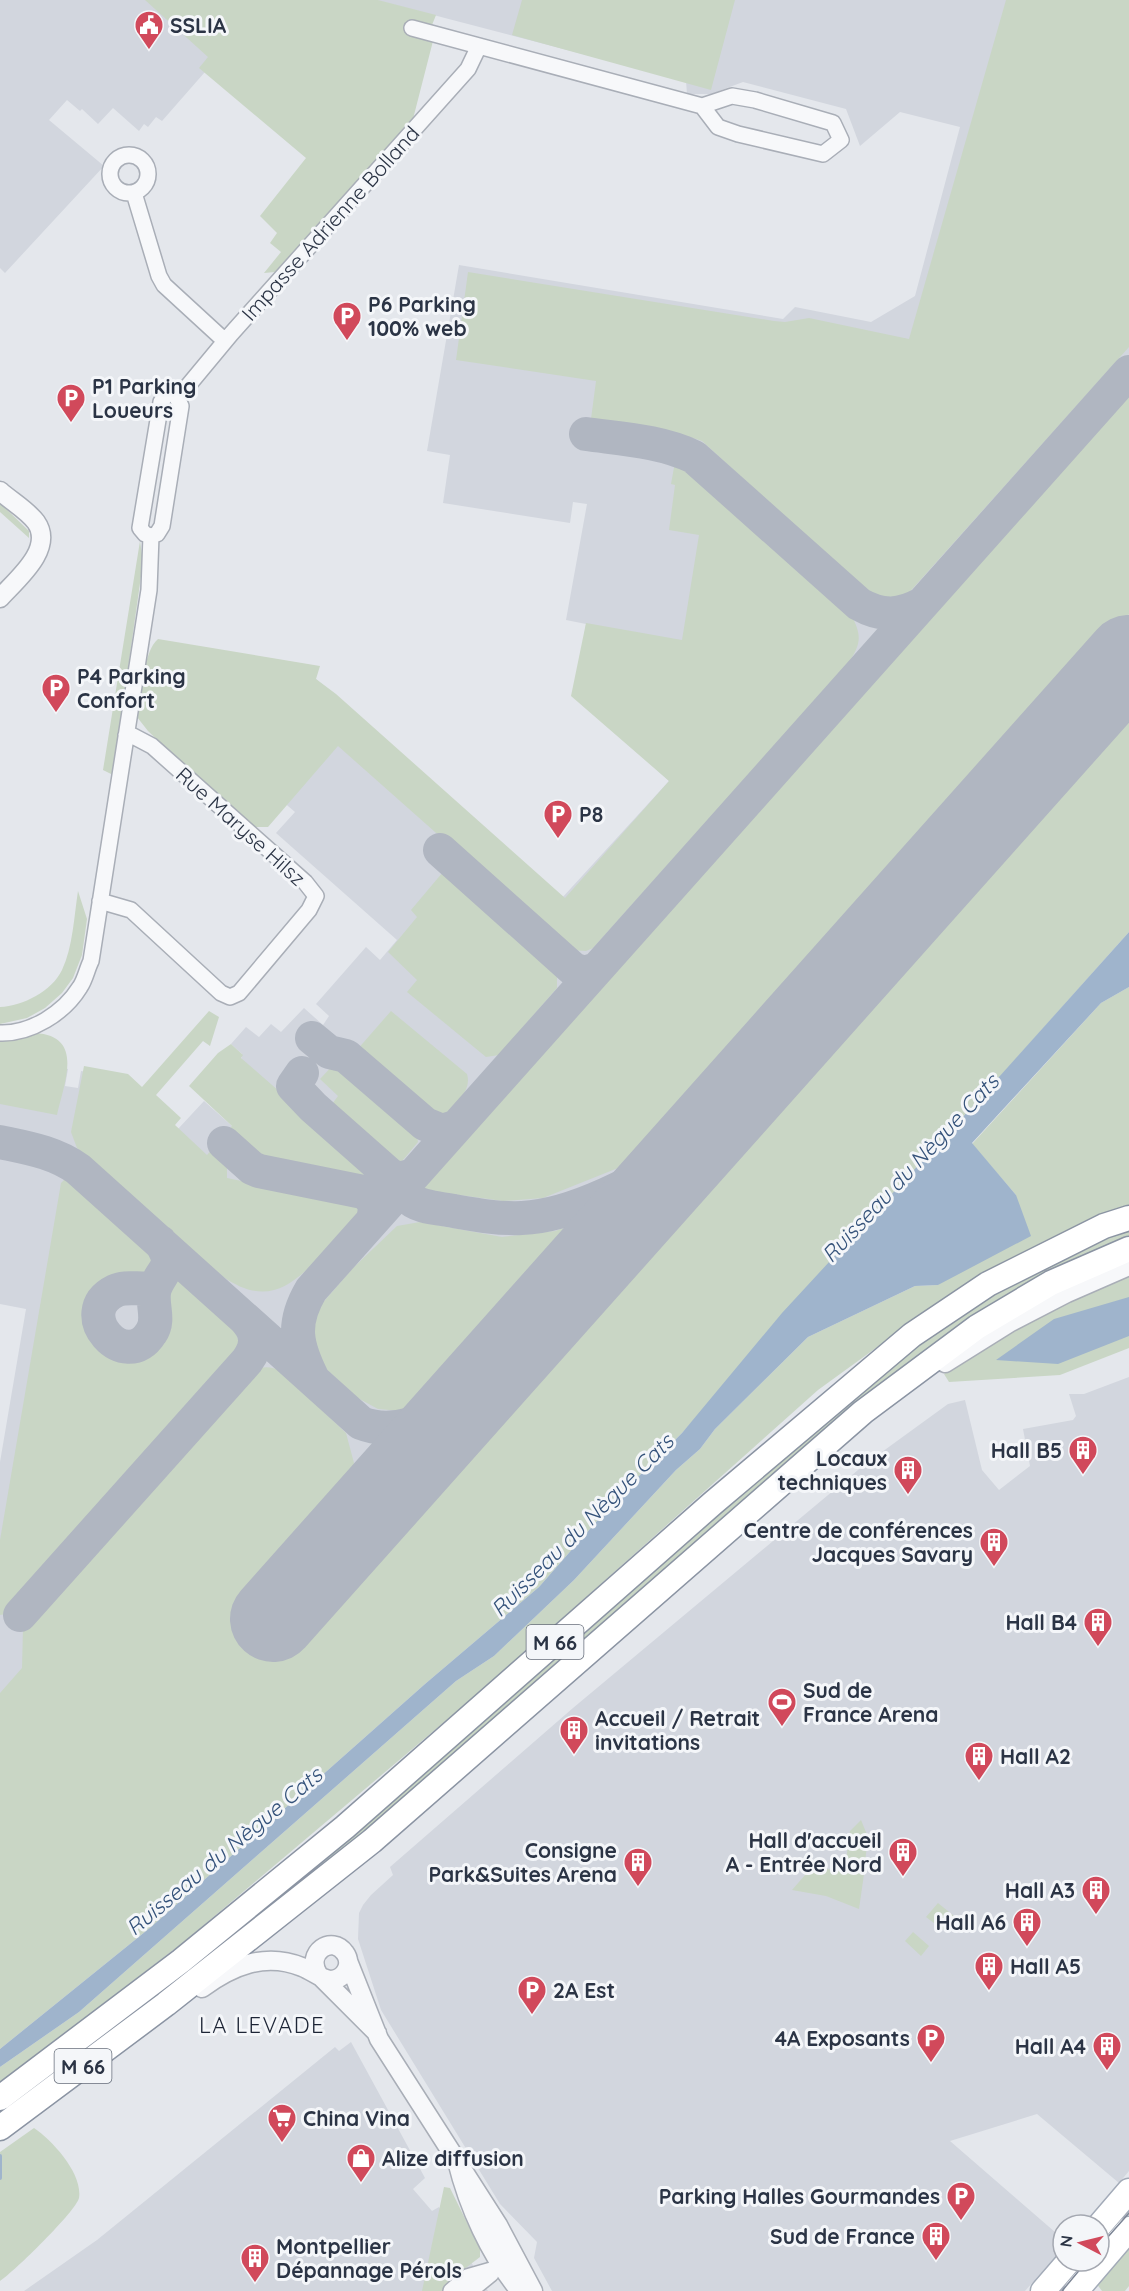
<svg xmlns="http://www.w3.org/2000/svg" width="1129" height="2291" font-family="Quicksand,sans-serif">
<rect width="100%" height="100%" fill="#e4e7ec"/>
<path fill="#d2d6de" d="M0 0H268L162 121 156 117 148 127 144 124 139 131 113 108 98 124 82 109 80 111 67 100 49 120 104 166 5 273 0 268Z
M376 0H1129V881L0 2039V1462L26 1309 0 1304V1055L68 1069 65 1086 78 1088 81 1071 122 1078 178 1129 204 1101 232 1126 242 1054 231 1044 246 1027 259 1037 271 1024 281 1032 304 1008 323 1025 329 1016 316 1004 366 947 380 960 397 940 276 833 295 812 241 766 316 679 561 899 669 781 575 694 586 624 566 620 587 504 573 502 570 523 443 503 450 455 427 451 459 265 783 319 795 307 871 322 915 296 960 127 900 112 860 146 846 109 743 82 711 94H687L686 81Z
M1129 1377V2171L1119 2183 1037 2114 950 2141 1063 2239V2248L1025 2291H552L534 2258 537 2242 500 2204 381 2010 358 1939 359 1913 363 1905 371 1895 393 1875 390 1867 573 1708 864 1465 948 1404 965 1400 982 1470 999 1490 1030 1466 1023 1429 1073 1420 1076 1416 1069 1394H1084Z
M351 2042 425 2178 413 2189 432 2211 439 2207 488 2291H24L97 2240 335 2047 339 2051Z"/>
<path fill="#c9d6c5" d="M145 0H378L436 15 432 25 412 20 408 35 433 41 413 119 275 272 264 273 281 252 270 243 277 233 260 216 306 158 199 68 208 57Z
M522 0H735L711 90 512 35Z
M1006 0H1129V347L906 596 881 599 867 592 702 441 674 432 591 419 596 381 456 360 468 272 774 321 785 322 809 318 909 339Z
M1129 395V614L654 1148 618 1168 543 1198 503 1201 430 1191 424 1188 737 832Z
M675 462 727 503 848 608C861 634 864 640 847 665L593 948 586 951 568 950 338 746 268 827H249L148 731 137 717C141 697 143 651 158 639L320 666 316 679 336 694 565 898 669 781 571 696 586 623 682 640 699 535 669 530 675 485 671 484Z
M0 503 29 531V538L0 512Z
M140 541 143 562 113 775 103 770Z
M1129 702V932L682 1433 619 1496 539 1587 425 1684 151 1927 0 2049V1693L22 1668 23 1628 252 1371C263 1366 270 1366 281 1371L346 1433 354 1463 352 1476 348 1491 252 1600 295 1638Z
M443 872 553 968 557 974V988L499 1055 486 1057 407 992 417 980 388 952 417 917 411 910Z
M78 891 87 919 82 955 73 978 62 993 45 1008 27 1018 0 1024V1007C23 1006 52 991 62 970 73 947 74 916 78 891Z
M1129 987V1206L1064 1233 1003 1262 920 1316 818 1390 481 1691 185 1941 0 2083V2067L79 2012 456 1681 494 1656 574 1580 676 1470 700 1449 715 1429 808 1337 915 1286 938 1285 1016 1195 972 1144 1101 1003Z
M209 1011 219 1017 210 1046 203 1041 156 1095 181 1118 175 1125 207 1155 216 1145 232 1157 227 1169V1178L365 1207C352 1221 338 1236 325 1251 293 1286 267 1308 222 1276L77 1148 71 1132 84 1066 128 1074 142 1087Z
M391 1011 467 1074C472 1090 457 1102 448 1113L433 1114 356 1051Z
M35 1033C85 1036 64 1083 57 1115L0 1104V1040Z
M231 1044 243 1055 241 1058 375 1175 369 1177 245 1152 225 1134 232 1126 189 1086 218 1053Z
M335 1063 417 1136 418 1142 398 1166 329 1108 338 1096 320 1079Z
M66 1178 158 1260 140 1280C125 1279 104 1281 95 1297 67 1346 139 1378 162 1334 167 1323 168 1310 163 1298L178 1280 235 1329 239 1343 234 1362 6 1614 0 1615V1540L61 1183Z
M591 1218 423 1408 401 1411 378 1409 356 1397 323 1366 313 1343 316 1316 319 1307 353 1268 397 1226 420 1222 502 1237 555 1231Z
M1129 1226V1240L1024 1289 352 1845 0 2118V2107L833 1406 963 1308Z
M1129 1274V1348L1060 1375 949 1382 944 1374C1002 1335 1064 1301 1129 1274Z
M861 1820 868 1837 865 1862 846 1860 850 1831Z
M812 1867 864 1874 859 1909 826 1896 792 1890Z
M938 1903 954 1916 943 1930 926 1917Z
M913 1932 929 1946 921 1956 905 1941Z
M34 2128C53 2141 83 2174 79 2198 76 2211 14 2272 0 2281V2152Z
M444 2187 450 2188 480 2249V2257L463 2270 446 2291H422Z
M1129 2239V2286L1125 2291H1102L1093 2279Z"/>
<path fill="#9fb4cc" d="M1129 932V987L1101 1003 972 1143 1016 1195 1031 1236 938 1285 915 1286 808 1337 715 1429 700 1449 676 1470 574 1580 494 1656 456 1681 79 2012 0 2067V2049L151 1927 425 1684 539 1587 619 1496 682 1433 782 1313 973 1106Z
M1129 1297V1336L1058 1364 996 1360 1054 1319Z"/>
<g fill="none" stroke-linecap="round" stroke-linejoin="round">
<path stroke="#9fb4cc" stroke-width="4" d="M0 2156V2178"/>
<path stroke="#b0b6c1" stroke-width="34" d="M586 434C622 439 661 441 694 457L859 604C882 617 900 616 922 604
M440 850 572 968C581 973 587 973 596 969
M312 1038 329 1052 346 1056 425 1124 442 1131 455 1127
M302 1073 293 1086 313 1107 390 1175 400 1179 413 1175
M0 1142C28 1148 54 1152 78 1169L361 1423C406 1441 458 1403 490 1375
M224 1143 252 1168 259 1171 363 1192C375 1199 377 1209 372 1221
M408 1180 405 1190 407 1196C417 1208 439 1208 454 1211 477 1215 499 1219 522 1218 572 1216 642 1180 682 1151 693 1143 703 1133 714 1124
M155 1287C142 1291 127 1285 115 1291 71 1313 125 1374 151 1333 161 1319 150 1303 155 1288 162 1269 177 1266 160 1242
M313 1379C296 1345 291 1324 311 1290L1129 372
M20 1615 247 1361C258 1346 258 1333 245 1319"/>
<path stroke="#b0b6c1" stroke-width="86" d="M273 1619 1129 658"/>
<g stroke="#a9aeb7" stroke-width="18">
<path id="minor" d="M412 28 702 106 718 127 738 134 823 154 841 140 833 123 755 100 732 96 702 106
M110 174a19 19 0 1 1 38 0a19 19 0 1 1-38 0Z
M134 193 159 276 164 285 225 341
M151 536 157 534 162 526 181 406 176 396 182 393 231 334 468 69 479 46
M151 536 145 534 140 528 161 402 164 398
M100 901 131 910 221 993 230 997 239 993 309 910 316 896 305 882 152 746 133 736 126 735
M0 1033C31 1034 64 1013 80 987 85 980 87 969 91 961L149 590 151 536
M451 2291 467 2277 502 2267
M470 2291 491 2274"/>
</g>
<g stroke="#a9aeb7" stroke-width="21">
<path id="tertiary" d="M0 491C11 501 27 510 36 522 55 549 16 580 0 598
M945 1363 1009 1323 1067 1293 1129 1266
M348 1961 379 2039 457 2161
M202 1988C232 1966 265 1952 302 1967 311 1970 322 1980 331 1980 345 1979 353 1964 345 1953 332 1934 305 1953 318 1974L377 2033
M520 2291C490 2255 468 2206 457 2161L498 2225 533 2291"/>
</g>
<g stroke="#a3abb8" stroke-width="27">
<path id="primary" d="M1099 2226 1129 2191
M1043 2291 1069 2261
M1076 2291 1129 2229"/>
</g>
<g stroke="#8b94a3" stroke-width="27">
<path id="trunk" d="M0 2098 181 1961 345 1827 713 1503 912 1335 988 1284 1104 1226 1129 1218
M0 2128 166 2004 372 1841 863 1412 977 1327 1051 1283 1129 1249"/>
</g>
<use href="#minor" stroke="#f7f8fa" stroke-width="15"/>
<use href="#tertiary" stroke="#f7f8fa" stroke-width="18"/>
<use href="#primary" stroke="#fff" stroke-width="24"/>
<use href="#trunk" stroke="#fff" stroke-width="24"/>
<path stroke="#7d8696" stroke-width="1.5" d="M1099 2247 1129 2213
M1062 2291 1087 2261"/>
</g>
<defs>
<g id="civic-pin" transform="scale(1.5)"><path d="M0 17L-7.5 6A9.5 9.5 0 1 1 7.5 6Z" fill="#d1495b" stroke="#f4f6f9"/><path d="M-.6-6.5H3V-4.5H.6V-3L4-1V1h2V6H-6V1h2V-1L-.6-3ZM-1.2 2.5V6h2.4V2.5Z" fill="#fff"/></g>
<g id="parking-pin" transform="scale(1.5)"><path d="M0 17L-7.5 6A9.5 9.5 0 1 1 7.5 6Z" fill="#d1495b" stroke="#f4f6f9"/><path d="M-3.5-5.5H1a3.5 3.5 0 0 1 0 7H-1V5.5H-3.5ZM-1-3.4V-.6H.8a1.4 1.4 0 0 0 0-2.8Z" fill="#fff"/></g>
<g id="building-pin" transform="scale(1.5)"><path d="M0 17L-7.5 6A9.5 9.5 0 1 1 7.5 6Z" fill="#d1495b" stroke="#f4f6f9"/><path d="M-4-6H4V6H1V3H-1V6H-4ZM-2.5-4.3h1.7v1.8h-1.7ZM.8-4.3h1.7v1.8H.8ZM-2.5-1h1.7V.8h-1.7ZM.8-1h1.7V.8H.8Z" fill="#fff"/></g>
<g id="stadium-pin" transform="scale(1.5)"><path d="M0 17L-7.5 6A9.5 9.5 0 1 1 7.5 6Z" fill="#d1495b" stroke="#f4f6f9"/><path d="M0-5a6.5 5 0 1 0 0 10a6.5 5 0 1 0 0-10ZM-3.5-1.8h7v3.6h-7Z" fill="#fff"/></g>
<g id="supermarket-pin" transform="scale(1.5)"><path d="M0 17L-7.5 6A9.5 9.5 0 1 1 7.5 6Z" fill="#d1495b" stroke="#f4f6f9"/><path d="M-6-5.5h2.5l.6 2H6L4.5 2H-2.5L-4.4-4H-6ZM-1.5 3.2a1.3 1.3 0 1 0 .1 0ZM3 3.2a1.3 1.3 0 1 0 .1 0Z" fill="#fff"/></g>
<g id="shop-pin" transform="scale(1.5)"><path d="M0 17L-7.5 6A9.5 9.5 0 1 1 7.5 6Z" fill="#d1495b" stroke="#f4f6f9"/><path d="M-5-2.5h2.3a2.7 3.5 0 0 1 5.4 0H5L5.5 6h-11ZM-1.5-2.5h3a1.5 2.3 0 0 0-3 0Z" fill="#fff"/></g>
</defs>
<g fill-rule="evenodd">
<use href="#civic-pin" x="149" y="25"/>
<use href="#parking-pin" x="347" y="316"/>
<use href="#parking-pin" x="71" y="398"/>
<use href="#parking-pin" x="56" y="688"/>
<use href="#parking-pin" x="558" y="814"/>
<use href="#building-pin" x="1083" y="1450"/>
<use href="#building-pin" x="908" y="1470"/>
<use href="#building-pin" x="994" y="1542"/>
<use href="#building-pin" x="1098" y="1622"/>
<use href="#stadium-pin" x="782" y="1702"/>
<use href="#building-pin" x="574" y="1730"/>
<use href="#building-pin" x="979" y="1756"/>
<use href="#building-pin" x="903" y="1852"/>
<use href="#building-pin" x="638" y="1862"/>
<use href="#building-pin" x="1096" y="1890"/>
<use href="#building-pin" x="1027" y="1922"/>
<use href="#building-pin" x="989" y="1966"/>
<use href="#parking-pin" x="532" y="1990"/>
<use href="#parking-pin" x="931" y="2038"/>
<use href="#building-pin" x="1107" y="2046"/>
<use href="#supermarket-pin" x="282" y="2118"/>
<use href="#shop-pin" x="361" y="2158"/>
<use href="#parking-pin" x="961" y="2196"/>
<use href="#building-pin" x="936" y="2236"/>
<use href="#building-pin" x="255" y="2258"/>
</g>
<g text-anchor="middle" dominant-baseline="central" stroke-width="6" stroke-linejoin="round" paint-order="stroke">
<g fill="#f4f6f9" stroke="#676e7b" stroke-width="1.5">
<rect x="526.5" y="1625" width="57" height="34" rx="4.5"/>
<rect x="54.5" y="2049" width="57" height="34" rx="4.5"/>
</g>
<g font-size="20" font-weight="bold" fill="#2b3445">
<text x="555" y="1642">M 66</text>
<text x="83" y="2066">M 66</text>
</g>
<g font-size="21" font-weight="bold" fill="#2b3445" stroke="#f4f6f9" text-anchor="start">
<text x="170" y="25">SSLIA</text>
<text x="368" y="304">P6 Parking<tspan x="368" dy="24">100% web</tspan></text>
<text x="92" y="386">P1 Parking<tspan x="92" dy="24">Loueurs</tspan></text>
<text x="77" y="676">P4 Parking<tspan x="77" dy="24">Confort</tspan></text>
<text x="579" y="814">P8</text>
<text x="1062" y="1450" text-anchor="end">Hall B5</text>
<text x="887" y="1458" text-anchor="end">Locaux<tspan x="887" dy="24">techniques</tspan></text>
<text x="973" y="1530" text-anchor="end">Centre de conférences<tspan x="973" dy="24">Jacques Savary</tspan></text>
<text x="1077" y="1622" text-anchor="end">Hall B4</text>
<text x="803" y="1690">Sud de<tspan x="803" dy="24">France Arena</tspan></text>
<text x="595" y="1718">Accueil / Retrait<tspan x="595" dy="24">invitations</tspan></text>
<text x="1000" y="1756">Hall A2</text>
<text x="882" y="1840" text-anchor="end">Hall d'accueil<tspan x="882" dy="24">A - Entrée Nord</tspan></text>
<text x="617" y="1850" text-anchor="end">Consigne<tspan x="617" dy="24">Park&amp;Suites Arena</tspan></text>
<text x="1075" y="1890" text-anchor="end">Hall A3</text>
<text x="1006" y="1922" text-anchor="end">Hall A6</text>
<text x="1010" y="1966">Hall A5</text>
<text x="553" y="1990">2A Est</text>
<text x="910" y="2038" text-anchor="end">4A Exposants</text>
<text x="1086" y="2046" text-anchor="end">Hall A4</text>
<text x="303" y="2118">China Vina</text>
<text x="382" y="2158">Alize diffusion</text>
<text x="940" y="2196" text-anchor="end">Parking Halles Gourmandes</text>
<text x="915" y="2236" text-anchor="end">Sud de France</text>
<text x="276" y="2246">Montpellier<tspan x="276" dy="24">Dépannage Pérols</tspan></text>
</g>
<g font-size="21" fill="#2b3445" stroke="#f4f6f9">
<text transform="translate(330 223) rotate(-48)">Impasse Adrienne Bolland</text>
<text transform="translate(241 826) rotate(42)">Rue Maryse Hilsz</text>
</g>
<g font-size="22" font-style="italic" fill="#34527a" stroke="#f4f6f9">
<text transform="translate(910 1168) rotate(-47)">Ruisseau du Nègue Cats</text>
<text transform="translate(582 1525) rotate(-45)">Ruisseau du Nègue Cats</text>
<text transform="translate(224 1851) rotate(-40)">Ruisseau du Nègue Cats</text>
</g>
<g font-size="22" letter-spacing="1.5" fill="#1d2536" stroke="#f4f6f9">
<text x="262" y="2025">LA LEVADE</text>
</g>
</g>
<g transform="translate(1081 2243) rotate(277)"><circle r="28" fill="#f4f6f9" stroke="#a4a8b1" stroke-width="1.5"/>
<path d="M0-4.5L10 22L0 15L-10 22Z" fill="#d1495b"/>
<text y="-9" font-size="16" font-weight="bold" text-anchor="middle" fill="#2b3445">N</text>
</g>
</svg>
